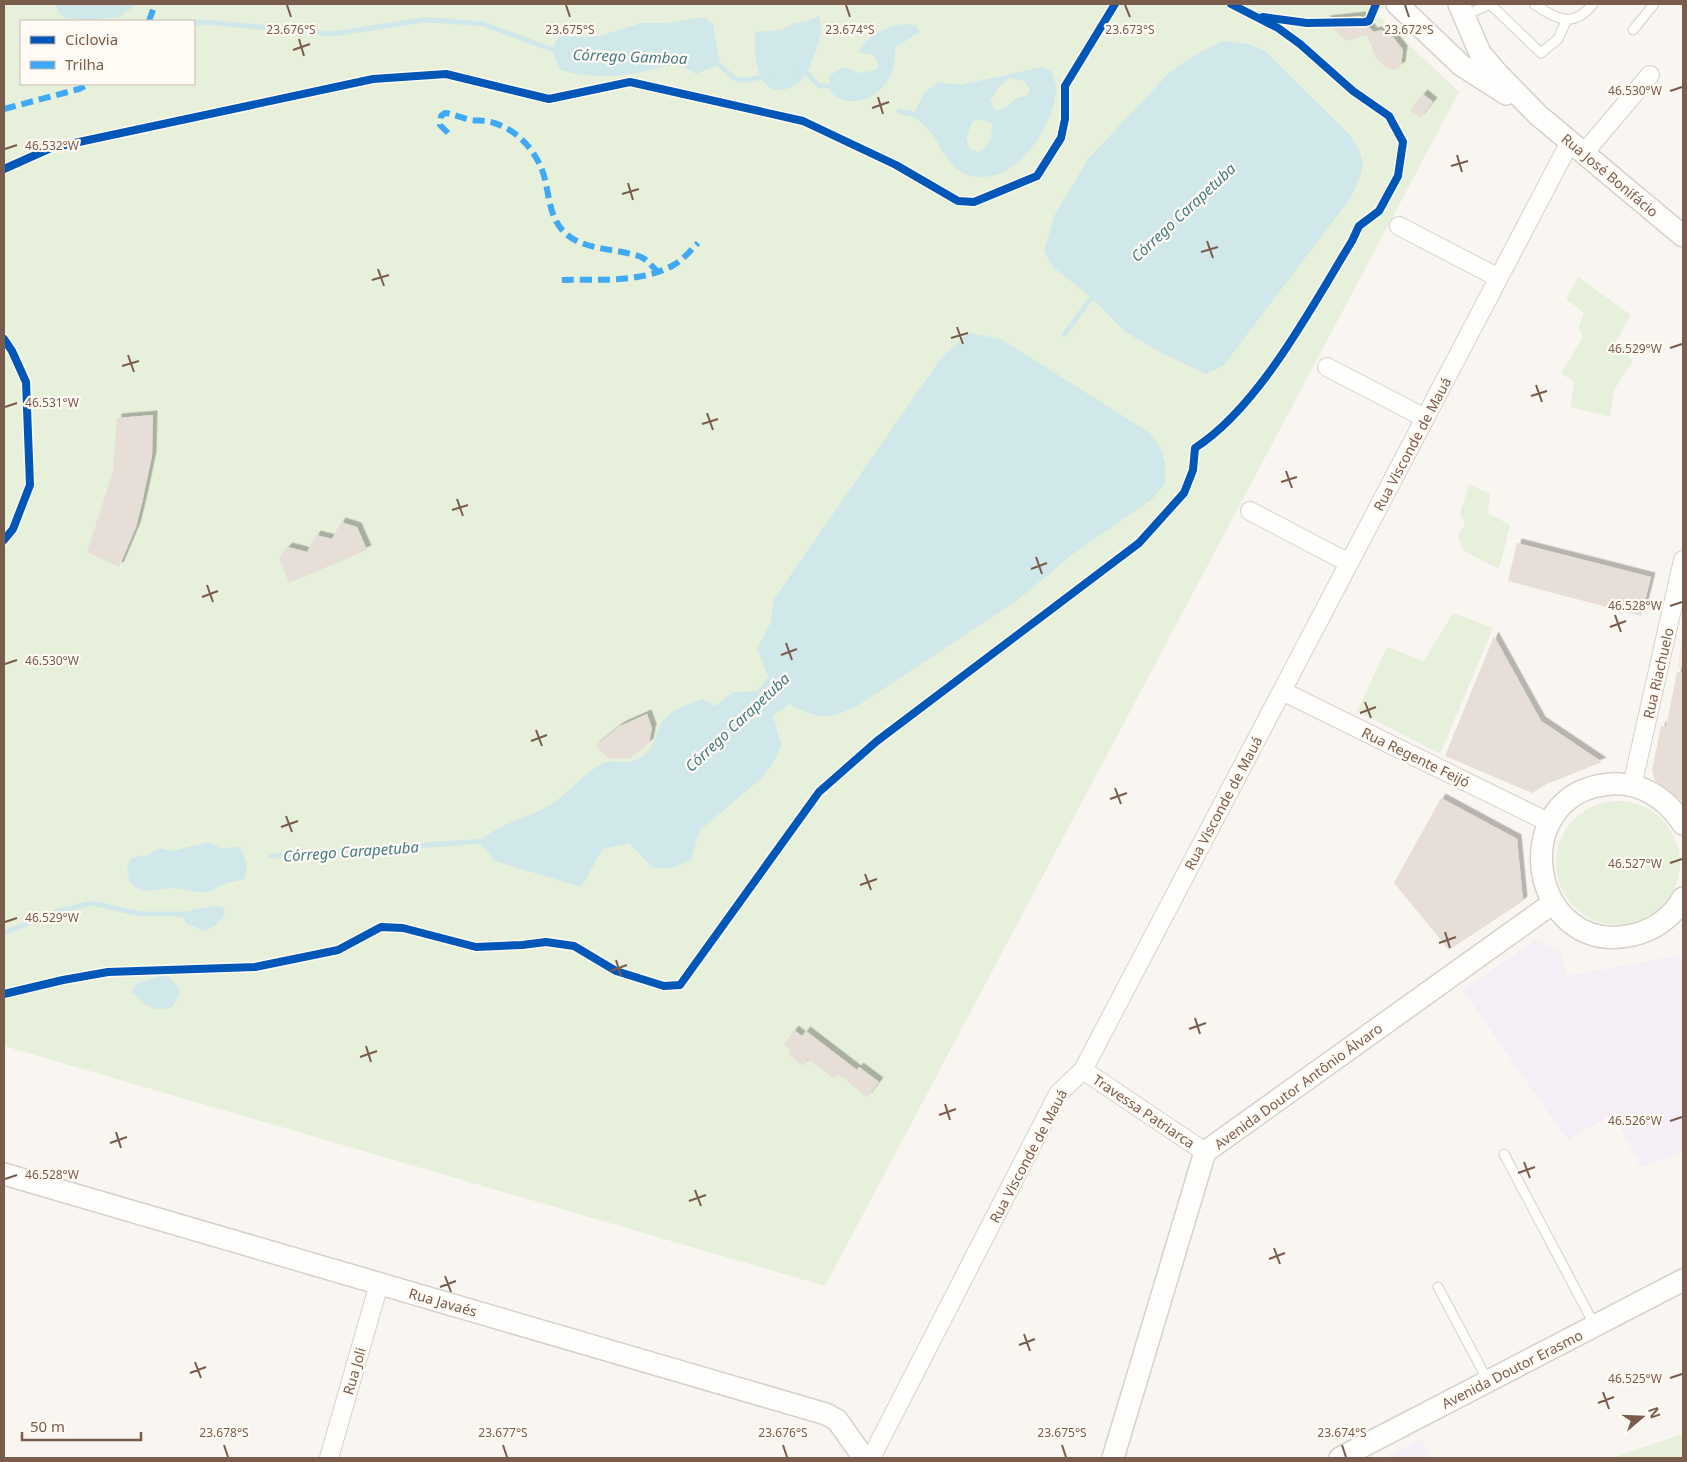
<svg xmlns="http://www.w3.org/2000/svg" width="1687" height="1462" font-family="'Noto Sans',sans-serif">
<defs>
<filter id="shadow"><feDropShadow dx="4.5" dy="-4.5" stdDeviation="0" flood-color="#0004"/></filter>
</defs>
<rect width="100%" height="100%" fill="#f9f5f0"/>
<path fill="#f6e8e1" d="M1683 630V669L1678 668Z"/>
<path fill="#f6eef6" d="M1535 940 1561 952 1566 976 1683 955V1152L1641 1167 1613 1114 1568 1140 1547 1111 1463 990Z
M1421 1439 1431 1458H1385Z"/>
<path fill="#e7f0db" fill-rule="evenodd" d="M4 4H1366L1459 92 825 1286 4 1046ZM21 21H194V84H21Z
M1578 277 1631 315 1616 342 1633 361 1614 390 1610 417 1571 407 1574 382 1561 373 1583 337 1579 327 1584 313 1566 299Z
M1469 484 1490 494 1488 513 1510 525 1499 569 1464 551 1458 536 1465 524 1460 514Z
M1453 613 1493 628 1440 754 1357 711 1387 647 1424 661Z
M1556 863a62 62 0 1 1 124 0a62 62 0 1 1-124 0Z
M1683 1434V1458H1612Z"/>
<path fill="#d0e8ea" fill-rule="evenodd" d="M55 4H137L119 17 88 20 66 18 59 13Z
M819 16C823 26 820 41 816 50 812 60 810 70 803 78 797 85 788 90 779 90 755 90 754 50 755 32L781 30 794 23 808 21Z
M704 17 713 24 720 64 696 74C672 58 661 69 637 73 612 77 582 78 559 69 553 55 550 44 563 32L578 37 600 36 641 23H669Z
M903 24 915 25 920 32 896 47C894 55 896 62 893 70 883 97 854 111 831 93L829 76 843 67 859 73 876 70 879 63 873 55 858 52C868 35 884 27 903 24Z
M1224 41 1249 44 1265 51 1349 134C1369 161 1364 169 1351 197L1224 365 1206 374 1158 351 1124 331 1091 297 1054 268 1044 251 1054 216 1088 159 1170 72 1200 52Z
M1043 67 1052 72C1053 77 1056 84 1056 90 1053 131 1009 194 963 173 947 165 940 144 930 131 925 125 918 121 913 116L924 93 938 82 960 85ZM1010 78 1024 81 1030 89 1028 95 1017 98 1006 107 995 111 990 100 998 88ZM980 119 992 123C992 137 991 145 978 152L970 149 966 138 972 122Z
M969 333 1001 339 1150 433 1161 449 1165 464V483L1152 499 1073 554 1015 602 862 703C831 720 821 720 789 704L773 716 781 745 776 759 762 778 700 830 691 860 672 868H653L629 843 603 849 581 887 495 861 479 842C498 822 531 819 553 803 571 791 585 771 604 763 615 758 626 768 644 755 656 746 655 733 662 722 670 710 689 704 702 699L715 706 733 692 757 691 768 677 757 648 771 622 774 599 941 358Z
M209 842 220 848 240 847 247 864 245 879 230 882 205 893 176 888 143 891 130 883 127 870 131 858 148 855 160 848 172 851Z
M214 906 223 907 225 915 216 925 205 931 187 924 181 915 194 909Z
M161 976 169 977 178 987 180 994 172 1007C150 1013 148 1005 131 992L138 983Z"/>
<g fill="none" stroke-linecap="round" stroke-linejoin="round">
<path stroke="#d0e8ea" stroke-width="5" d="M194 23 206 22 332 34 423 20 448 21 483 24 559 52
M714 63C723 65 726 73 734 78 743 83 757 77 767 76
M800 74 807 73 818 85 834 87
M899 111 918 115
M1064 335 1095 293
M271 856 485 841
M4 933 59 911 92 903 141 914H187"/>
</g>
<path fill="#e6ded7" filter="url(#shadow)" d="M1361 16 1373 32 1382 30 1394 38 1403 50 1401 66 1394 70 1387 68 1376 58 1367 35 1346 41 1325 20Z
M1423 94 1433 102 1420 118 1410 110Z
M153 415 152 456 142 503 136 527 119 567 87 552 113 472 117 418Z
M341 522 357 527 367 550 289 583 279 557 288 547 307 552 316 535 332 539Z
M1517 543 1651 577 1641 616 1508 581Z
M1494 636 1541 721 1602 762 1547 784 1532 793 1445 756Z
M1677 672 1683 673V802L1655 781 1652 771 1661 726 1666 727Z
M647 714 652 728 649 743 630 758 610 759 595 746 620 726Z
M1441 798 1517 839 1523 901 1449 950 1394 883Z
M794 1030 802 1036 806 1031 857 1070 859 1067 879 1082 867 1097 838 1074 834 1079 808 1059 803 1066 788 1054 791 1050 784 1044Z"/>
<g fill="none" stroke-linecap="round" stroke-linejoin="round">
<g stroke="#d7d1cb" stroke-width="11">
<path id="service" d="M1490 4 1541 53 1558 39 1567 19
M1534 4C1556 19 1573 29 1593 4
M1464 16 1490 4
M1633 30 1654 4
M1504 1154 1595 1326
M1438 1287 1488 1381"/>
</g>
<g stroke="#d7d1cb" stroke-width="20">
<path id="minor" d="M1584 153 1650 75
M1399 226 1499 278
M1327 367 1425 418
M1250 511 1349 563
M1282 691 1550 823
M1632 786 1683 560
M1083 1070 1205 1152
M329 1458 379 1284
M871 1458 1058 1094 1083 1070 1570 142"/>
</g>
<g stroke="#d7d1cb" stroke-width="24">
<path id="tertiary" d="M1397 4 1461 65 1506 94
M1459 4 1480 53 1497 73 1538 115 1683 236
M1683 824C1667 799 1642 782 1611 784 1503 792 1529 959 1633 935 1654 930 1673 917 1683 898
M4 1174 826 1414 837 1420 864 1458
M1113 1458 1205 1152 1553 903
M1340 1458 1683 1280"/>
</g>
<use href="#service" stroke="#fefefd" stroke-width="9"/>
<use href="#minor" stroke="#fefefd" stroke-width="18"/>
<use href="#tertiary" stroke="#fefefd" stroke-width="21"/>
<path stroke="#3fa9f5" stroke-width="6" stroke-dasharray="12 6" stroke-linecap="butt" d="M149 21 155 4
M4 109 79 89 89 84
M448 133 440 125 441 116 445 113C454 114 462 118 471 120 479 121 487 120 494 123 521 131 541 157 546 184 550 203 551 219 565 233 584 251 618 248 641 257 648 260 653 268 658 272
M562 280C597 279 640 283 672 266 682 261 690 251 698 243"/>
<g stroke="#fffaf3" stroke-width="11">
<path id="cycleway" d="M1263 17 1307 23 1365 22 1369 21 1376 4
M4 169 51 148 373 79 446 74 549 99 630 82 803 121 896 165 958 201 974 202 1037 176 1061 138 1065 119V86L1115 4
M4 339 12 351 26 382 30 485 13 529 4 540
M4 994 63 980 108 972 255 967 338 950 381 927 403 928 476 947 522 945 546 942 574 946 616 971 664 986 680 985 819 792 877 741 1139 543 1184 493 1193 470 1195 448C1260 406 1312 306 1352 241L1359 226 1379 211 1398 176 1403 142 1389 116 1353 91 1300 44 1278 28 1231 4"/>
</g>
<use href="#cycleway" stroke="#0057b8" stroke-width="8"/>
</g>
<path fill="none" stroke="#7a5c4d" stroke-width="2" d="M287 5 291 17M566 5 570 17M846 5 850 17M1125 5 1130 17M1405 5 1409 17M299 39 304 56M293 50 310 44M1670 91 1682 87M878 97 883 114M872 108 889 102M5 149 17 145M1457 155 1462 172M1451 166 1468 161M628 183 633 200M622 194 639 189M1207 241 1213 258M1201 252 1218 247M378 269 384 286M372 280 389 275M957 327 963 344M951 338 968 333M1670 348 1682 344M128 355 134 372M122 366 139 361M1536 385 1542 402M1531 396 1547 391M5 407 17 403M707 413 713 430M702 424 718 419M1286 471 1292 488M1281 482 1297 477M457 499 463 516M452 510 468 505M1036 557 1042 574M1031 569 1047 563M207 585 213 602M202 597 218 591M1670 606 1682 602M1615 615 1621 632M1610 627 1626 621M786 643 792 660M781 655 797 649M5 664 17 660M1365 702 1371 718M1360 713 1376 707M536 730 542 746M531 741 547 735M1115 788 1121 804M1110 799 1127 793M286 816 292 832M281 827 298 821M1670 863 1682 859M865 874 871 890M860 885 877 879M5 922 17 918M1445 932 1450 948M1439 943 1456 937M616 960 621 976M610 971 627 965M1195 1018 1200 1034M1189 1029 1206 1023M366 1046 371 1062M360 1057 377 1051M945 1104 950 1120M939 1115 956 1109M1670 1121 1682 1117M116 1132 121 1148M110 1143 127 1137M1524 1162 1530 1178M1518 1173 1535 1167M5 1179 17 1175M695 1190 701 1206M689 1201 706 1195M1274 1248 1280 1264M1269 1259 1285 1253M445 1276 451 1292M440 1287 456 1281M1024 1334 1030 1351M1019 1345 1035 1339M195 1362 201 1378M190 1373 206 1367M1670 1378 1682 1374M1603 1392 1609 1409M1598 1403 1614 1397M224 1445 228 1457M503 1445 507 1457M783 1445 787 1457M1062 1445 1066 1457M1342 1445 1346 1457"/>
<g text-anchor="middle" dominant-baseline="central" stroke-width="4.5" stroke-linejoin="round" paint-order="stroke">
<g font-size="14" fill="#7a5c4d" stroke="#fffaf3">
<text transform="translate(1610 175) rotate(40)">Rua José Bonifácio</text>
<text transform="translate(1412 444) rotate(-62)">Rua Visconde de Mauá</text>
<text transform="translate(1658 673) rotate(-77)">Rua Riachuelo</text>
<text transform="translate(1416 757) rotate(26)">Rua Regente Feijó</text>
<text transform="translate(1223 803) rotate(-62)">Rua Visconde de Mauá</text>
<text transform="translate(1298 1086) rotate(-36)">Avenida Doutor Antônio Álvaro</text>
<text transform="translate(1144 1111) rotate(34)">Travessa Patriarca</text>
<text transform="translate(1028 1156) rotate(-62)">Rua Visconde de Mauá</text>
<text transform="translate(443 1302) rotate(16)">Rua Javaés</text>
<text transform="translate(1512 1369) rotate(-27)">Avenida Doutor Erasmo</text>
<text transform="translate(354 1371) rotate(-74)">Rua Joli</text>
</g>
<g font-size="15" font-style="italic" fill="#437c86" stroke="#fffaf3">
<text transform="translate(630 56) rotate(2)">Córrego Gamboa</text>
<text transform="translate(1183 212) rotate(-43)">Córrego Carapetuba</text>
<text transform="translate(737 722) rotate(-43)">Córrego Carapetuba</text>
<text transform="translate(351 851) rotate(-4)">Córrego Carapetuba</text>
</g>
</g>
<g font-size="12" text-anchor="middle" fill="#7a5c4d" stroke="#fffaf3" stroke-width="4.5" stroke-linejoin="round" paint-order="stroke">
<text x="1409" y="34">23.672°S</text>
<text x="291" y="34">23.676°S</text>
<text x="570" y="34">23.675°S</text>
<text x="850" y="34">23.674°S</text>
<text x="1130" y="34">23.673°S</text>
<text x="1635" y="95">46.530°W</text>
<text x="52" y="150">46.532°W</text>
<text x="1635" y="353">46.529°W</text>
<text x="52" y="407">46.531°W</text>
<text x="1635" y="610">46.528°W</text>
<text x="52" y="665">46.530°W</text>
<text x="1635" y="868">46.527°W</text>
<text x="52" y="922">46.529°W</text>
<text x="1635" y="1125">46.526°W</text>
<text x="52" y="1179">46.528°W</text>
<text x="1635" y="1383">46.525°W</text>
<text x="224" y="1437">23.678°S</text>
<text x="503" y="1437">23.677°S</text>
<text x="783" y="1437">23.676°S</text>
<text x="1062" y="1437">23.675°S</text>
<text x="1342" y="1437">23.674°S</text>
</g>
<rect width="1687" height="1462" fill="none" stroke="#7a5c4d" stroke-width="10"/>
<rect x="20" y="20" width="175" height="65" fill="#fffaf3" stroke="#cabbb1"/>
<rect x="30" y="36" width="25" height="8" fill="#0057b8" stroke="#cabbb1"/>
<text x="65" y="45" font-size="15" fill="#7a5c4d">Ciclovia</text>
<rect x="30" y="61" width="25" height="8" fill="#3fa9f5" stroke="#cabbb1"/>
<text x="65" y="70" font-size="15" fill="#7a5c4d">Trilha</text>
<g transform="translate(1642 1417) rotate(71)" stroke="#fffaf3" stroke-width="4" paint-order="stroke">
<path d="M0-4L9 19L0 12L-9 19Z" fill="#7a5c4d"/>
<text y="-8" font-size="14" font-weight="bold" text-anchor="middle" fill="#7a5c4d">N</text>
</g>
<path d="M22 1432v8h119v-8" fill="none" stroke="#7a5c4d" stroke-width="2.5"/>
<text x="30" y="1432" font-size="15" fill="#7a5c4d" stroke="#fffaf3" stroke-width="4" paint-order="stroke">50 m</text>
</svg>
